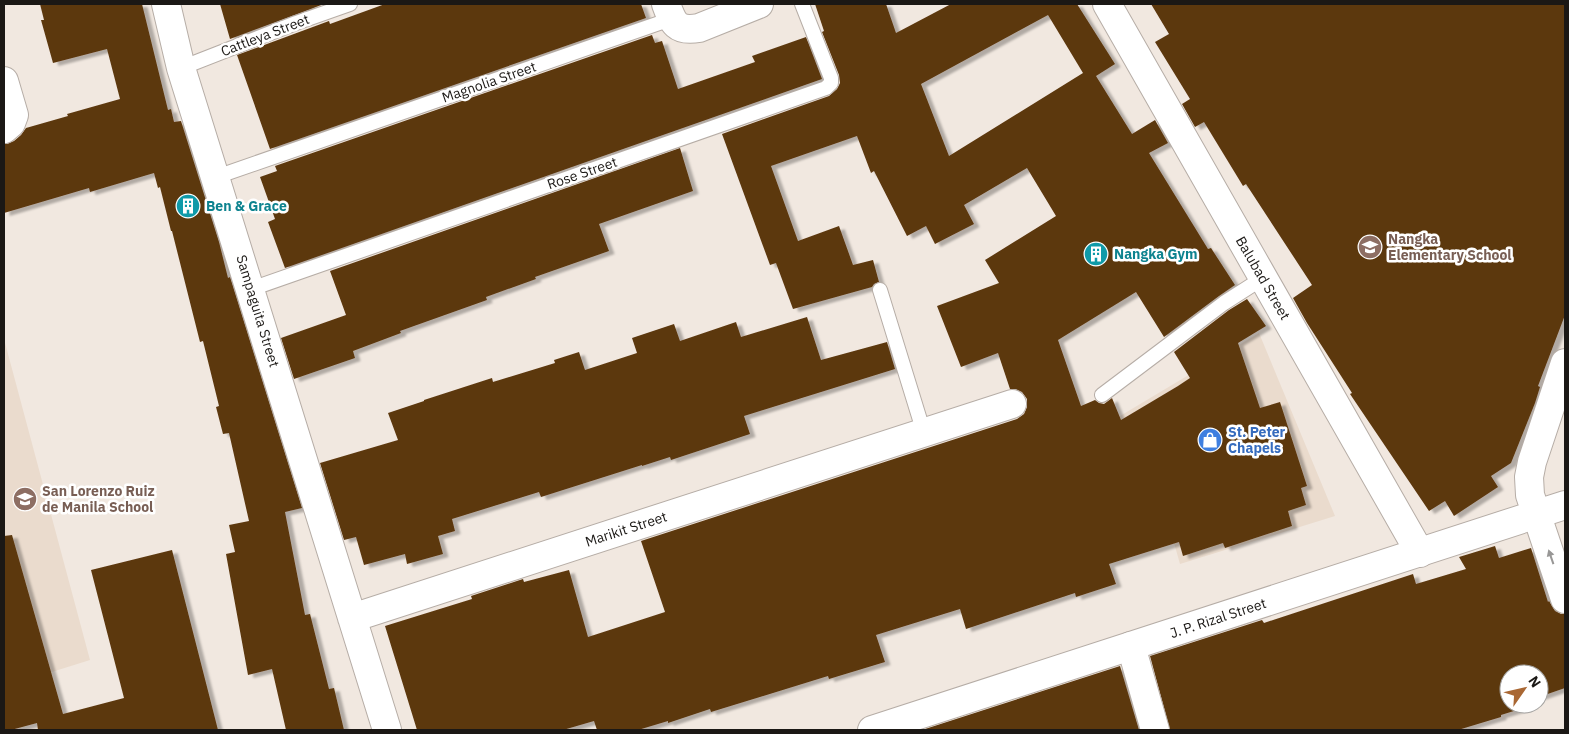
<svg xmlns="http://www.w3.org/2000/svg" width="1569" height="734" font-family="'IBM Plex Sans',sans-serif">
<defs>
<filter id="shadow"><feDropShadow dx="5.5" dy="3" stdDeviation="1" flood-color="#0004"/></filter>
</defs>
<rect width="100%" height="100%" fill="#f1e8e0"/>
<path fill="#eadbcd" d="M1259 333 1335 516 1180 564 1150 458 1110 422Z
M4 339 90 660 4 687Z"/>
<path fill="#5c370f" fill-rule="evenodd" filter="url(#shadow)" d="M40 4H142L168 110 171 109 174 122 181 121 219 242 228 278 230 277 302 508 285 512 305 615 310 614 329 689 334 688 344 730H286L272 669 248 675 226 554 235 552 229 525 249 521 229 433 223 434 216 407 219 406 203 341 200 342 172 231H171L160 187 158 188 154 173 90 192 89 188 4 213V144H7L14 141 21 135 26 128 68 116 67 114 120 99 107 49 53 63 41 20H44Z
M220 4H324L230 39Z
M385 4H641L646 18 270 149 237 55 329 21 330 24Z
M815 4H886L896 33 951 4H1077L1115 64 1096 76 1132 134 1155 120 1168 143 1149 153 1208 249 1211 248 1235 285 1219 296 1164 337 1136 292 1058 340 1081 406 1095 400 1099 403 1104 404 1112 398 1121 420 1178 386 1190 378 1174 352 1229 310 1247 299 1266 326 1238 343 1260 408 1280 402 1307 486 1301 488 1306 505 1288 511 1292 526 1225 548 1223 543 1183 556 1179 542 1109 564 1116 584 1076 597 1075 593 966 629 960 609 876 635 885 662 829 679 828 676 711 712 710 709 668 723V721L638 730H597L594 721 563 730H417L385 626 472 599 471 596 523 579 524 582 569 570 588 637 665 612 641 541 1017 419 1024 414 1027 407V399L1022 392 1016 389H1010L998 353 961 367 937 306 999 283 985 260 1056 216 1027 168 964 205 974 224 935 244 926 226 907 236 874 171 871 173 857 136 771 166 798 241 839 226 853 265 873 260 879 282 874 284 872 287 793 309 776 263 770 265 722 134 829 96 837 89 840 83 839 75 822 32 824 31ZM1048 15 1083 73 949 156 921 84Z
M1151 4H1565V315L1538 386 1540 387 1535 403 1511 463 1491 476 1498 487 1454 516 1445 501 1429 511 1350 394 1352 393 1307 323 1293 298 1312 285 1246 184 1243 186 1204 122 1195 127 1182 104 1190 99 1155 42 1169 34Z
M652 35 655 43 662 41 678 89 755 62 752 56 806 37 822 79 285 268 268 222 275 219 260 177 277 171 275 166Z
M680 148 693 191 599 224 609 251 535 277 536 279 486 297 487 300 400 331 401 333 353 351 355 358 294 379 281 338 346 315 330 271Z
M807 317 821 360 887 342 895 369 744 416 750 434 671 460 670 457 642 466V465L541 497 539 492 452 519 455 531 438 536 443 554 407 564 405 554 364 565 356 537 344 540 320 463 398 440 388 413 424 401V400L492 378 493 382 555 363 554 360 579 352 585 370 637 353 632 338 674 324 680 341 736 322 741 337Z
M12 535 63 714 124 698 91 570 172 550 218 730H38L37 723 11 730H4V536Z
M1495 546 1499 558 1531 548 1548 602 1549 601 1555 611 1561 614H1565V688L1539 697V674H1509V704L1533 705 1501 715V717L1458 730H1170L1150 656 1262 620 1264 623 1413 574 1416 584 1466 569 1459 557Z
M1120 666 1139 730H922Z"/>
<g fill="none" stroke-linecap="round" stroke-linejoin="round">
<g stroke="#b6ada6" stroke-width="16">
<path id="lane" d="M181 68 296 23 350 4
M216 177 671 19
M251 289 826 88 831 83V78L802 4
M880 290 924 433
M1102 395 1224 303 1263 278"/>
</g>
<g stroke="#b6ada6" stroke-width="30">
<path id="street" d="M166 4 181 68 387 730
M666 4C673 23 676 32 699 28L759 4
M4 81 14 115 11 123 4 129
M1565 363 1532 462 1529 477 1530 495 1565 599
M352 618 1012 404
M1131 646 1155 730"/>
</g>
<g stroke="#b6ada6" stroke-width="30">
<path id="secondary" d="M1107 4 1420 553"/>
</g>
<g stroke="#b6ada6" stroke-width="30">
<path id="primary" d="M872 730 1565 505"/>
</g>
<use href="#lane" stroke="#fff" stroke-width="14"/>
<use href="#street" stroke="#fff" stroke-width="28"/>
<use href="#secondary" stroke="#fff" stroke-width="28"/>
<use href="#primary" stroke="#fff" stroke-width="28"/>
</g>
<defs><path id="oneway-solid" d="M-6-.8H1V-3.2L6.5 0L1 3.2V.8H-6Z" transform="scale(1.25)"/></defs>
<use fill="#989796" href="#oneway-solid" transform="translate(1551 557) rotate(-109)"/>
<defs>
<g id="building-disc" transform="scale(1.25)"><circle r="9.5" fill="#0f9aa8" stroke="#fff"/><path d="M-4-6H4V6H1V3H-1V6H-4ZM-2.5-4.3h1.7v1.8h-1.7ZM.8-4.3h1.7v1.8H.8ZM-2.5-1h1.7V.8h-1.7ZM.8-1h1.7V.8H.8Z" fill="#fff"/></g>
<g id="school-disc" transform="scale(1.25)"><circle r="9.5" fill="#8d6e63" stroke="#fff"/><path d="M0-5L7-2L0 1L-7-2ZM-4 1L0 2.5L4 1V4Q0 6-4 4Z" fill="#fff"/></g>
<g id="shop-disc" transform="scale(1.25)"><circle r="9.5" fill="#3f7fe0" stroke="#fff"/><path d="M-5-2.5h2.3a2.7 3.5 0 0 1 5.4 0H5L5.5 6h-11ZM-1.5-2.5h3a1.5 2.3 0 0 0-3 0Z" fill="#fff"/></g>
</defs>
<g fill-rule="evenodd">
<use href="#building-disc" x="188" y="206"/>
<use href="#school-disc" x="1370" y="247"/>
<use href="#building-disc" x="1096" y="254"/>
<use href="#shop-disc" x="1210" y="440"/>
<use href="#school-disc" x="25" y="499"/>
</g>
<g text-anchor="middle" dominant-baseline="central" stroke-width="5" stroke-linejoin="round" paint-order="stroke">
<g font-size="14" fill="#1b1815" stroke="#fff">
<text transform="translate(265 35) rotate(-21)">Cattleya Street</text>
<text transform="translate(489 82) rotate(-19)">Magnolia Street</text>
<text transform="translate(582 173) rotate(-19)">Rose Street</text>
<text transform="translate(1263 278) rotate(60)">Balubad Street</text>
<text transform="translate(258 311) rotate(73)">Sampaguita Street</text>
<text transform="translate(626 529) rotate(-18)">Marikit Street</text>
<text transform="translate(1218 618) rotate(-18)">J. P. Rizal Street</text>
</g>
<g font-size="14" font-weight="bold" fill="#0d838f" stroke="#fff" text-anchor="start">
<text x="206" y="206">Ben &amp; Grace</text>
<text x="1114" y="254">Nangka Gym</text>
</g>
<g font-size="14" font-weight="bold" fill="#785e54" stroke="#fff" text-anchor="start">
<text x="1388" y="239">Nangka<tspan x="1388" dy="16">Elementary School</tspan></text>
<text x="42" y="491">San Lorenzo Ruiz<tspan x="42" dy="16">de Manila School</tspan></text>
</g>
<g font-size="14" font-weight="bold" fill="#366cbe" stroke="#fff" text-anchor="start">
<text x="1228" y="432">St. Peter<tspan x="1228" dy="16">Chapels</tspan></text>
</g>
</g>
<rect width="1569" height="734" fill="none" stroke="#1b1815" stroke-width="10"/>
<g transform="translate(1524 689) rotate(56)"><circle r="24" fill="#ffffff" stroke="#a4a3a1"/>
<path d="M0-4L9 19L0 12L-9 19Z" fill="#a96733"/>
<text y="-8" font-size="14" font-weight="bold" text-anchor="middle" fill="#1b1815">N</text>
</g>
</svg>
